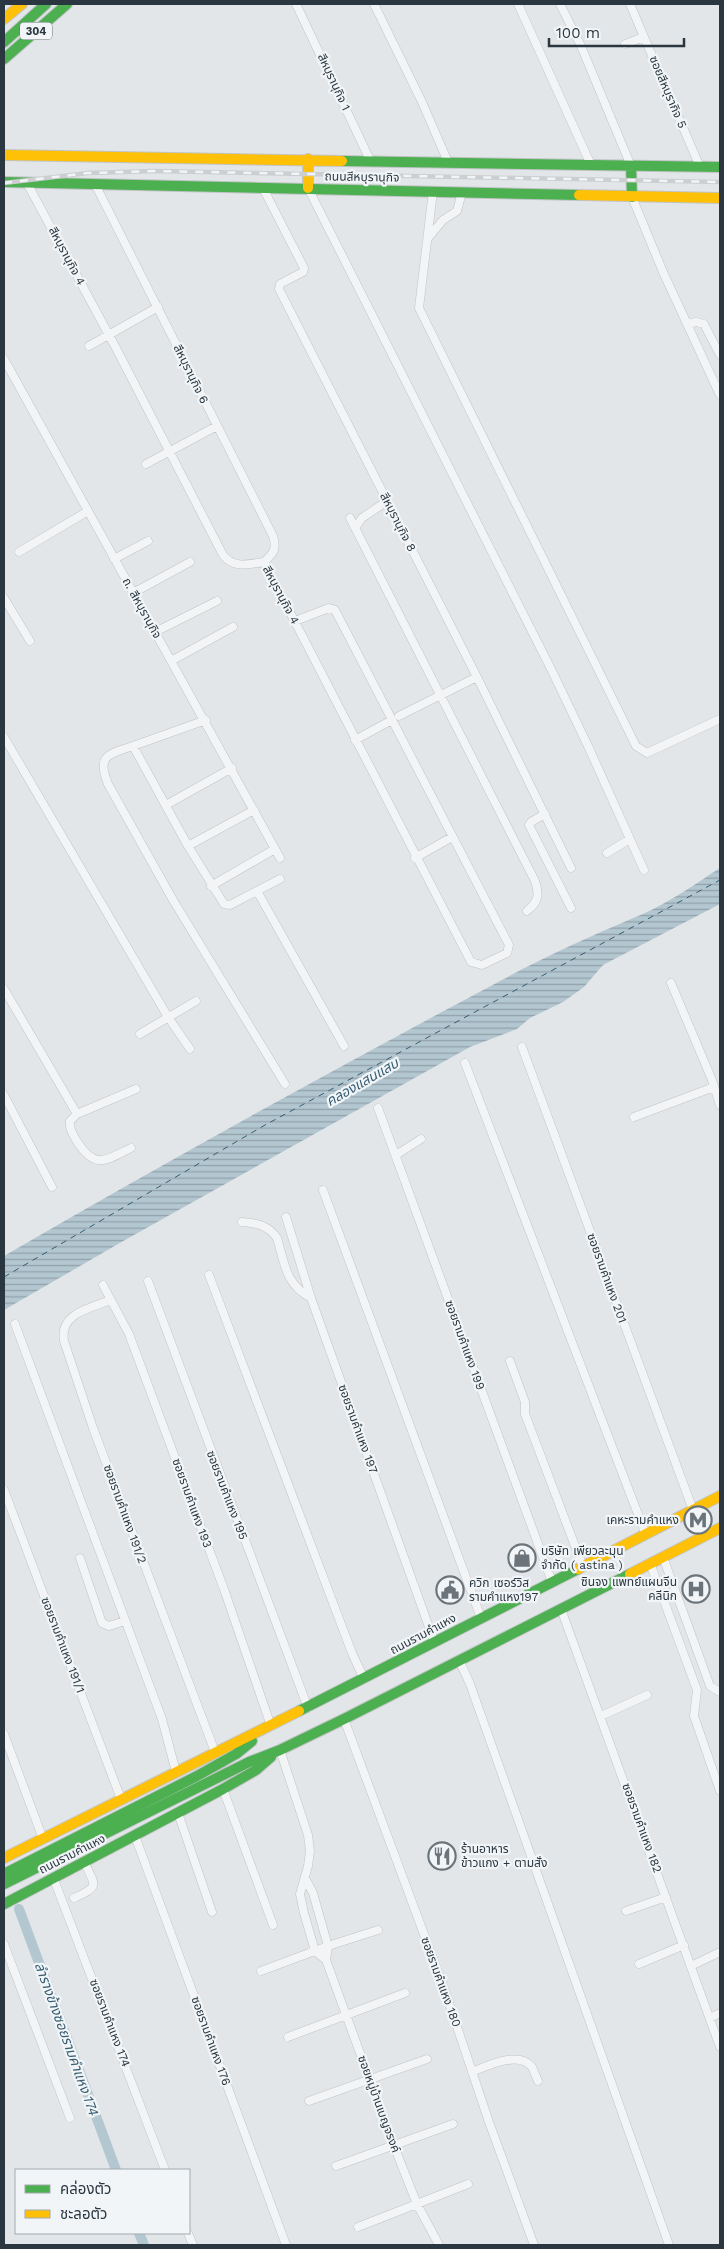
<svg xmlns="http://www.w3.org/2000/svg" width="724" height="2249" font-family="'Work Sans','Noto Sans Thai',sans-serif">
<defs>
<pattern id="water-rules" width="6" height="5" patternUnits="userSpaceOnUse" patternTransform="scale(1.25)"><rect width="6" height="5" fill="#b3c7d1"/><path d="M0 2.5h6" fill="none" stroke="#92a2ab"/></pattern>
</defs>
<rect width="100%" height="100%" fill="#e3e6e8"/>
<path fill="url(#water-rules)" d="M720 868V904L603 965 584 987 563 1002 530 1018 517 1029 470 1047 125 1240 4 1310V1256C168 1161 334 1069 502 980 544 957 587 938 631 919 663 907 692 886 720 868Z"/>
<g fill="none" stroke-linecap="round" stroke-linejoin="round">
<path stroke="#b3c7d1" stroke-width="10" d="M19 1909 116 2170
M139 2233 144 2245"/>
<path stroke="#375d72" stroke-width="1" stroke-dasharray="6 5" stroke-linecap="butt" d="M4 1277 265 1125 720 880"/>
<g stroke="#c1c4c6" stroke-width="9">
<path id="street" d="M296 4 370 160
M374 4 422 102 448 162
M518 4 591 165
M560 4 581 46 631 166
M630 4 644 37
M625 44 644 37 700 167
M27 183 117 350 223 555C234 569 248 564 264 562L471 962 482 965 507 953 509 945 335 610 329 608 295 621
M95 184 273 536C277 549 274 553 264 562
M263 188 304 268 303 272 280 284 279 289 477 677 571 868
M308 188 552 671 588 746 644 870
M433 191 419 308 636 746 647 753 720 719
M632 197 663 272 720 395
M428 238 443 220 457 211 462 192
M688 324 696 322 704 324 720 355
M89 346 158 307
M4 359 280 858
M146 464 217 426
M350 518 535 881C540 895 538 902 527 911
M355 528 362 518 387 501
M19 552 88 511
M114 559 148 541
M133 593 190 562
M4 598 30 641
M155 632 217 601
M171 661 233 627
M399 716 477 677
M206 720 133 746 188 846 224 904 230 905 280 879
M4 737 168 1017 190 1049
M355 740 392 720
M133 746C109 754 96 755 108 784L173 900 285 1084
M166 805 232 768
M545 814 531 822 529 825 571 908
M188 846 254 810
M607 853 630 839
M415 858 452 837
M211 886 275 849
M257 891 344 1046
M671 983 712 1080 720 1105
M4 989 77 1114 136 1089
M140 1034 196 1001
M522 1047 693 1510
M465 1063 646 1535
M4 1095 52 1187
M378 1108 552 1582
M77 1114 70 1121C69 1130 74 1136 78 1143 96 1170 106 1160 131 1148
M634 1117 714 1087
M396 1155 421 1139
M323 1190 481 1618
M286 1217 311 1298 434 1641
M242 1222C256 1223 268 1225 277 1238 285 1264 285 1284 311 1298
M209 1275 352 1653 364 1679
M148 1281 308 1708
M103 1285 129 1334 225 1592 271 1726
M111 1300C91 1308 59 1313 64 1341L93 1428 215 1752
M15 1324 162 1719 176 1772
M510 1361 525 1402V1414L583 1567
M4 1490 121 1799
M663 1557 710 1686 720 1692
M80 1558 102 1623 109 1626 125 1621
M650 1563 697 1690 694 1716 720 1791
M561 1609 720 2047
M459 1660 470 1684 669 2245
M601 1716 647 1695
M344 1719 444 1988 489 2122 534 2245
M4 1734 43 1839
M280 1750 308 1835 310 1851 308 1866 300 1894 304 1913 315 1951 326 1960 394 2146 417 2204 439 2245
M223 1789 273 1925
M178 1813 212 1912
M135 1836 286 2245
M53 1877 165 2170
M306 1880 313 1893 328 1946 326 1960
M74 1898C101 1886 95 1885 84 1862
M626 1911 666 1897
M4 1944 70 2118
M639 1964 684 1945
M691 1966 720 1952
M261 1971 328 1946 378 1930
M710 2018 720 2013
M288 2037 405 1993
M472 2072C487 2066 519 2050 532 2067 534 2071 536 2077 538 2081
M309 2101 427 2059
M336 2166 453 2124
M358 2227 468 2184
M188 2233 193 2245"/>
</g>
<g stroke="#c1c4c6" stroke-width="12">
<path id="fast" d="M4 42 46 4
M4 59 67 4
M342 161 720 167
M631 166 632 197
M4 182 579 195
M299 1711 578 1569
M4 1874 197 1776 236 1754 252 1741
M4 1884 249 1762 280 1750 344 1719 630 1574
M4 1904 223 1789 256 1770 271 1757"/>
</g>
<g stroke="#c1c4c6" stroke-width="12">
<path id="slow" d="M4 19 22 4
M4 155 342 161
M308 159V188
M579 195 720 198
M578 1569 720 1496
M630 1574 720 1528
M4 1858 299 1711"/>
</g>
<use href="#street" stroke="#f2f4f5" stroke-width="8"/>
<use href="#fast" stroke="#4caf50" stroke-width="10"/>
<use href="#slow" stroke="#ffc107" stroke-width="10"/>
<g stroke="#cccecf" stroke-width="4.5">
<path id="rail" d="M4 183 88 173 155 171 720 182"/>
</g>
<use href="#rail" stroke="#f1f5f7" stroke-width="2.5" stroke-dasharray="8" stroke-linecap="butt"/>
</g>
<defs>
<g id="metro-ring" transform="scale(1.4375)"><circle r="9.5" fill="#f1f5f7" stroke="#6b747b" stroke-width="1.5"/><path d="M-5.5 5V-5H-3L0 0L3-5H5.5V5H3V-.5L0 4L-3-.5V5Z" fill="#6b747b"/></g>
<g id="shop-ring" transform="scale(1.4375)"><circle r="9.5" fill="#f1f5f7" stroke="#6b747b" stroke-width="1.5"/><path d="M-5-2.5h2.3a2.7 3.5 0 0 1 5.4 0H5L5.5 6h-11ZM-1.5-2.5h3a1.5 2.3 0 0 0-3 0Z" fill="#6b747b"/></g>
<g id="hospital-ring" transform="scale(1.4375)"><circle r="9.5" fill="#f1f5f7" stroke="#6b747b" stroke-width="1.5"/><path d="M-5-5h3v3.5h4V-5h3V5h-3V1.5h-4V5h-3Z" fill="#6b747b"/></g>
<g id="civic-ring" transform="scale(1.4375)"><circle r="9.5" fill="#f1f5f7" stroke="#6b747b" stroke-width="1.5"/><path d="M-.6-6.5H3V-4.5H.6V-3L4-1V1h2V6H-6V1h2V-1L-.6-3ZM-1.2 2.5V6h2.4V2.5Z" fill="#6b747b"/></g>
<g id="restaurant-ring" transform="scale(1.4375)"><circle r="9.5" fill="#f1f5f7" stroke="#6b747b" stroke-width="1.5"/><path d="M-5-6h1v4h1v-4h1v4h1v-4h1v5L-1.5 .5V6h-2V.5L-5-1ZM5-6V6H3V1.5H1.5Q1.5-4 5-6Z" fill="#6b747b"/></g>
</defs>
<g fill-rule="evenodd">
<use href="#metro-ring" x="698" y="1520"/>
<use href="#shop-ring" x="522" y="1558"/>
<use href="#hospital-ring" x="696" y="1589"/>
<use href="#civic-ring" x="450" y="1590"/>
<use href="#restaurant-ring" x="442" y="1856"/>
</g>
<g text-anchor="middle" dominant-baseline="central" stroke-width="4.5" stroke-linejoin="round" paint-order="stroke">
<rect fill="#f1f5f7" stroke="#667077" stroke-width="1" x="20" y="22.5" width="32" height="17" rx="4"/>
<g font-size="11" font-weight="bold" fill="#2b3740">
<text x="36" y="31">304</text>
</g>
<g font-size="12" fill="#2b3740" stroke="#f1f5f7">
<text transform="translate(334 82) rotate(65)">สีหบุรานุกิจ 1</text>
<text transform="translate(668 92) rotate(67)">ซอยสีหบุรากิจ 5</text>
<text transform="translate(362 177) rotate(1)">ถนนสีหบุรานุกิจ</text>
<text transform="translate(67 256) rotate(62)">สีหบุรานุกิจ 4</text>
<text transform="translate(191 374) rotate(64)">สีหบุรานุกิจ 6</text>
<text transform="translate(398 522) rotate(63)">สีหบุรานุกิจ 8</text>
<text transform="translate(281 595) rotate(62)">สีหบุรานุกิจ 4</text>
<text transform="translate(142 608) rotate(61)">ถ. สีหบุรานุกิจ</text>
<text transform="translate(607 1278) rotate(70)">ซอยรามคำแหง 201</text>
<text transform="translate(465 1345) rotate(70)">ซอยรามคำแหง 199</text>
<text transform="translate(358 1429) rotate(70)">ซอยรามคำแหง 197</text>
<text transform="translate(227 1495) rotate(69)">ซอยรามคำแหง 195</text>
<text transform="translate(192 1503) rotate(70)">ซอยรามคำแหง 193</text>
<text transform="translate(125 1514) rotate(70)">ซอยรามคำแหง 191/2</text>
<text transform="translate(423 1634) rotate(-28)">ถนนรามคำแหง</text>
<text transform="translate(63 1645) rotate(69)">ซอยรามคำแหง 191/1</text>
<text transform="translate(642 1828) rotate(70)">ซอยรามคำแหง 182</text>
<text transform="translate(72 1854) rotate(-27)">ถนนรามคำแหง</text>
<text transform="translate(441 1982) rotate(70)">ซอยรามคำแหง 180</text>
<text transform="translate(110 2023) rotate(69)">ซอยรามคำแหง 174</text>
<text transform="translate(211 2041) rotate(70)">ซอยรามคำแหง 176</text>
<text transform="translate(379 2104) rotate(70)">ซอยหมู่บ้านเบญจรงค์</text>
</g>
<g font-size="12" fill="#2b3740" stroke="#f1f5f7" text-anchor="start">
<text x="679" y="1520" text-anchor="end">เคหะรามคำแหง</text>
<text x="541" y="1551">บริษัท เพียวละมุน<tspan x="541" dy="14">จำกัด ( astina )</tspan></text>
<text x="677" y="1582" text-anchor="end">ซินจง แพทย์แผนจีน<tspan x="677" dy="14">คลีนิก</tspan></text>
<text x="469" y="1583">ควิก เซอร์วิส<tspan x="469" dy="14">รามคำแหง197</tspan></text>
<text x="461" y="1849">ร้านอาหาร<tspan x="461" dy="14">ข้าวแกง + ตามสั่ง</tspan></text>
</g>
<g font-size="14" font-style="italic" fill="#375d72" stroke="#f1f5f7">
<text transform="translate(362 1082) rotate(-30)">คลองแสนแสบ</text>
<text transform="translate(67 2039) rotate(70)">ลำรางข้างซอยรามคำแหง 174</text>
</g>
</g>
<rect width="724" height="2249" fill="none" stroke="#2b3740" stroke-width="10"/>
<rect x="15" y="2169" width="175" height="65" fill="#f1f5f7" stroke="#a2a9ae"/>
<rect x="25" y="2185" width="25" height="8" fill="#4caf50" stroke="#a2a9ae"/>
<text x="60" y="2194" font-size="15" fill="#2b3740">คล่องตัว</text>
<rect x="25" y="2210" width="25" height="8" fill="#ffc107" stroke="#a2a9ae"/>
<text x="60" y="2219" font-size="15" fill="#2b3740">ชะลอตัว</text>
<path d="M549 38v8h135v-8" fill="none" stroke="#2b3740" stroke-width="2.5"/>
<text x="556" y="38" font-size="15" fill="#2b3740" stroke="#f1f5f7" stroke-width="4" paint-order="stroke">100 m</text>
</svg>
